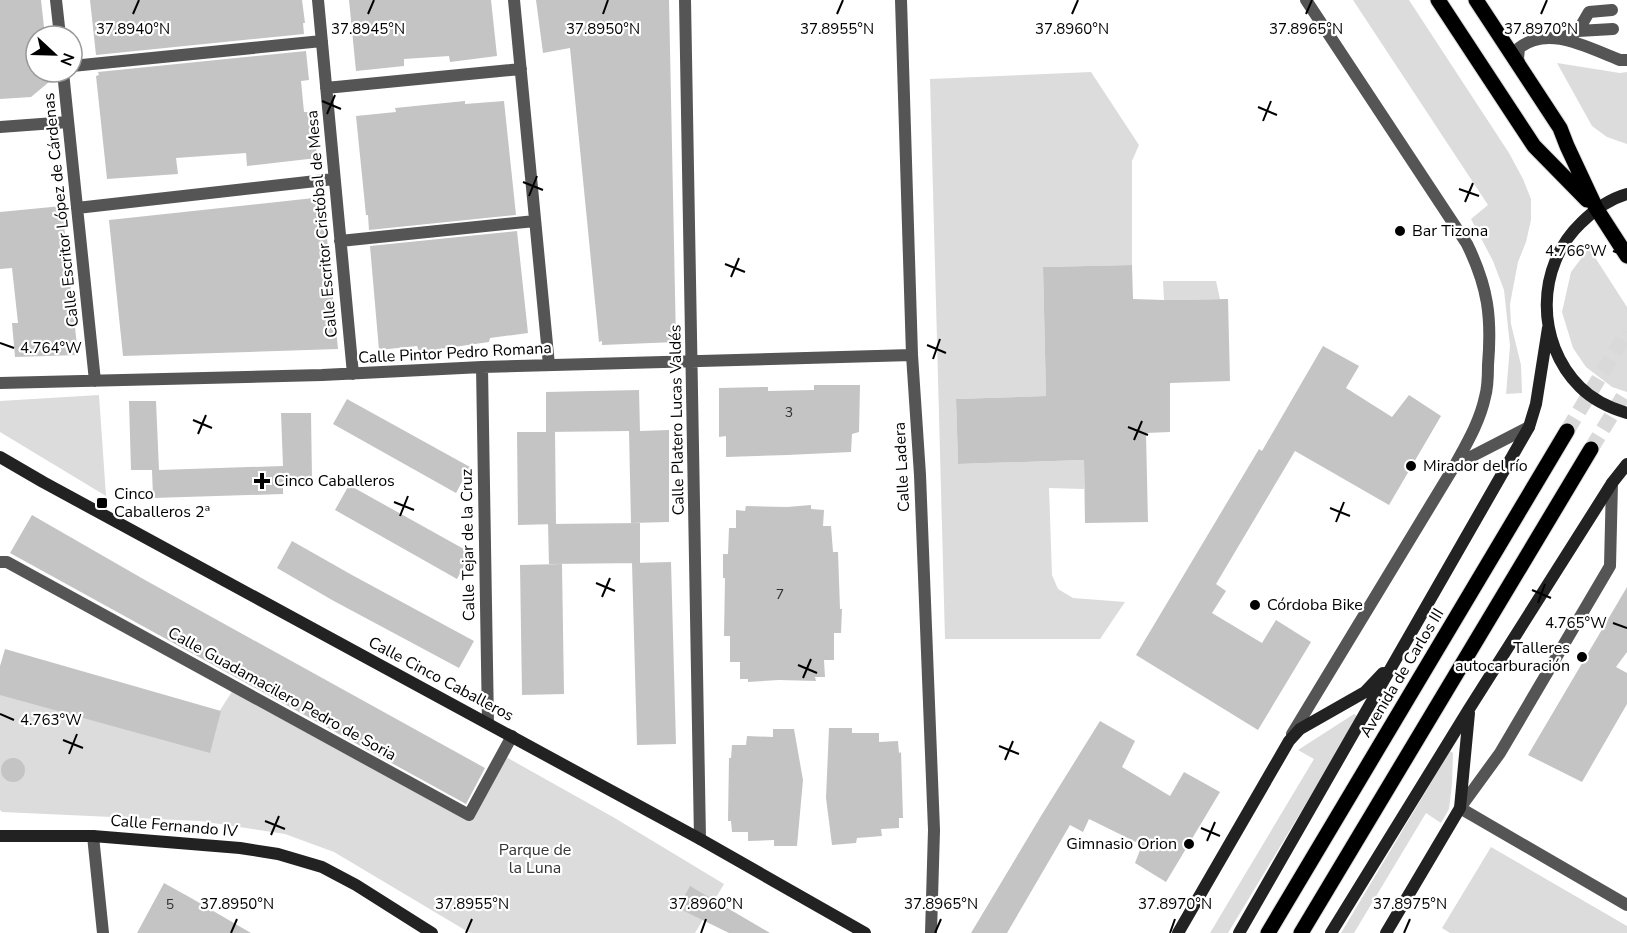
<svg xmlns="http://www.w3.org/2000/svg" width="1627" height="933" font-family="'Nunito Sans',sans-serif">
<rect width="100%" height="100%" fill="#fff"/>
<path fill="#dcdcdc" d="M1353 0H1409L1509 153 1523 179 1531 199V220L1526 242 1518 262 1510 304 1511 324 1521 365 1522 393 1506 394 1510 346 1504 290 1493 261 1471 219 1488 205Z
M1557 63 1620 73 1627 72V144L1607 137 1592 126Z
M1091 72 1139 145 1132 161V265L1043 267 1046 396 956 399 958 464 1084 460V489L1049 488 1052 575 1058 589 1073 598 1125 602 1100 639H945L930 79Z
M1589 248 1627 307V392L1612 387 1586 367 1573 348 1562 312 1571 272Z
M1163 281H1216L1220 299 1164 300Z
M99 395 106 496 0 432V401Z
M0 684 201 740 233 690 470 820 506 757 613 817 724 884 695 933H470L334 852 285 834 200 821 2 812 0 810Z
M1354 714 1357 716V718L1354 724 1228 933H1210L1314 759 1298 750Z
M1450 751 1453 753 1452 784 1449 809 1441 823 1426 813 1354 933H1341Z
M1491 847 1627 926V933H1450L1442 928Z"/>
<path fill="#c4c4c4" d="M0 0H41L45 36H36V72H48L49 82 31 97 0 99Z
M90 0H302L305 23H303L304 34 96 55Z
M349 0H491L497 56 450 62 449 56 404 59V66L356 71Z
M536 0H669L676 342 602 345V341L599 342 570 48 543 53Z
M306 51 309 80 301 81 304 112H313L317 158 247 166 246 153 176 158 178 174 107 179 96 76 99 75 98 72Z
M465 101V104L504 101 516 215 369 230 368 215H366L356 116 396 112 395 108Z
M323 197 338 349 123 356 109 220Z
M62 206 78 355 15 357 12 323H18L12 268 0 269V212Z
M517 231 528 333 490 338 489 342 419 352 417 346 379 350 370 246Z
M1132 265 1133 299 1164 300 1228 299 1230 381 1170 383V432L1146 433 1148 522 1085 523 1084 460 958 464 956 399 1046 396 1043 267Z
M1323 346 1359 366 1346 388 1392 417 1409 395 1441 416 1389 505 1295 451 1216 584 1226 591 1212 613 1262 643 1276 620 1311 642 1258 730 1136 655 1259 449 1262 451Z
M814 385H860L859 432 852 434 851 452 787 455 726 457V436L719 437V388L768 387V391L814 390Z
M639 390 640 431 669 430V522L631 523 629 431 546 432V392Z
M347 399 470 467 456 493 333 424Z
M129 401H156L159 470 283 466 281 413H311L312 480 283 481V494L153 498 152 470H131Z
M517 432H555L556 524 518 525Z
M349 485 471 553 457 579 335 510Z
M811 505V509L824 510 823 526H831L833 552H838L840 609H842L841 633H834V660H824L825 677H815L816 681 779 680 748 682V679H740V662H730V636H724L725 578H723V554H728L729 528H736V510L745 511 746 506 787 507Z
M32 515 145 580 485 768 466 804 10 553Z
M640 523V563L549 564 548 524Z
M292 541 352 575 474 641 459 668 332 600 277 568Z
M671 562 676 744 637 745 632 563Z
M562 564 564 694 522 695 520 565Z
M1627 587V652L1616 667 1627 673V704L1582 782 1528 755Z
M5 649 221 711 210 753 0 695V666Z
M1100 721 1135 741 1122 767 1170 796 1184 772 1220 792 1166 882 1135 863 1142 845 1089 819 1083 832 1070 825 1007 933H971L1041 816Z
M829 728H852V733H879V742L898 741 899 753 901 752 903 818H899V828L881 829 882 836 857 838 856 843 832 845 826 798Z
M773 729H794L803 780 797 846H774V840L748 841V832H732L731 821H728L729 758H731L732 745H746L747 736 773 737Z
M1 770a12 12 0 1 1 24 0a12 12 0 1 1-24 0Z
M164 883 191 898 251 933H137Z
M690 886 770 933H729L678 908Z"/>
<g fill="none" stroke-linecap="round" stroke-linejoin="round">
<path stroke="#d9d9d9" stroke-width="15" stroke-dasharray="15 8" stroke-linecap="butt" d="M1567 431 1627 332
M1591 449 1627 390"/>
<g stroke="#dbdbdb" stroke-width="17">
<path id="primary" d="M1438 0 1534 146 1587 200
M1476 0 1560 128 1567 146 1596 208 1627 256
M1268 933 1567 431
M1301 933 1591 449"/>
</g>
<path stroke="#555" stroke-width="12" d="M1578 31 1589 12 1612 10
M1562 38 1578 31 1613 29
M1520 66 1518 59 1519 48C1549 24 1590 49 1620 60H1627
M1455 465 1529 427"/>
<path stroke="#555" stroke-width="12" d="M56 0 60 36
M318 0 353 374
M514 0 549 365
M685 0 700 839
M901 0 912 355 920 475 934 830 931 933
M72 66 322 41
M63 72 95 381
M326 88 521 69
M0 127 68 122
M77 208 334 179
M340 241 535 221
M482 367 488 723
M0 383 322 375 482 367 912 355
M1612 483 1610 566 1500 753 1460 808 1627 905
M0 562H7L469 815 512 736
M1292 734 1455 465C1467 443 1480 421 1485 397 1488 387 1488 375 1488 365 1492 317 1488 287 1467 244L1306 0
M93 836 103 933"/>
<path stroke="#222" stroke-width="12" d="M1627 194C1609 199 1594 210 1581 223 1536 266 1535 342 1580 387 1593 400 1610 408 1627 413
M0 457 43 482 700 839 865 933
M0 836H93L240 848 278 854 322 867 356 885 432 933
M1178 933 1289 741 1300 729 1365 692 1383 673
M1239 933 1529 427 1536 404 1548 328
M1331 933 1469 709 1612 483 1627 464
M1386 933 1460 808 1469 713"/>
<use href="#primary" stroke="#000" stroke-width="15"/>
</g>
<path fill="none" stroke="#000" stroke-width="2" d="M133 14 139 0M368 14 374 0M603 14 608 0M837 14 843 0M1072 14 1078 0M1306 14 1312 0M1541 14 1547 0M322 101 341 109M1258 107 1277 115M327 114 335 95M1263 121 1271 101M523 182 543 190M1459 189 1479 196M529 196 537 176M1465 202 1473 183M1613 251 1627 256M725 264 745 272M731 277 739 258M0 343 14 348M927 345 946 353M933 359 940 339M193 420 212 428M1128 427 1148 435M198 434 206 415M1134 440 1142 421M394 502 414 510M1330 508 1350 516M400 516 408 496M1336 522 1344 502M596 583 615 591M1532 590 1551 598M602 597 610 578M1538 603 1545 584M1613 623 1627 628M798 665 817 673M803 678 811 659M0 714 14 720M63 740 83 748M999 746 1019 754M69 754 77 734M1005 760 1013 741M265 821 285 829M1201 828 1220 836M271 835 279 816M1207 841 1215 822M231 933 237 919M466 933 472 919M701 933 706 919M935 933 941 919M1170 933 1175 919M1404 933 1410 919"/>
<g fill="#000" stroke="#fff" stroke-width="2">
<circle cx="1400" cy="231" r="6"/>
<circle cx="1411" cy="466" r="6"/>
<path d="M259 472h6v6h6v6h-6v6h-6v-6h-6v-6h6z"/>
<rect x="96" y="497" width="12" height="12" rx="3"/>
<circle cx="1255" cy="605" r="6"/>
<circle cx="1582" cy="657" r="6"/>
<circle cx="1189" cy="844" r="6"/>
</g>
<g text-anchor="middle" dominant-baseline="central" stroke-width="4.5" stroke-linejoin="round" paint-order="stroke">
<g font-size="14" fill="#313131">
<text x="789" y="412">3</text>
<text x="780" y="594">7</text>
<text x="170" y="904">5</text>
</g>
<g font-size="16" fill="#000" stroke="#fff">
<text transform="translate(61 210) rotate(-96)">Calle Escritor López de Cárdenas</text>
<text transform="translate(322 224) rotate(-95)">Calle Escritor Cristóbal de Mesa</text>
<text transform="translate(455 353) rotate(-3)">Calle Pintor Pedro Romana</text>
<text transform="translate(677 420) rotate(-91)">Calle Platero Lucas Valdés</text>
<text transform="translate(902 467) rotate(-93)">Calle Ladera</text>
<text transform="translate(468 545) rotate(-91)">Calle Tejar de la Cruz</text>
<text transform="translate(1402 673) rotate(-59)">Avenida de Carlos III</text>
<text transform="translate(441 679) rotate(28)">Calle Cinco Caballeros</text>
<text transform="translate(282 694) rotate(29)">Calle Guadamacilero Pedro de Soria</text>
<text transform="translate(174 826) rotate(5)">Calle Fernando IV</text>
</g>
<g font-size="16" fill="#000" stroke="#fff" text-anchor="start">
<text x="1412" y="231">Bar Tizona</text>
<text x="1423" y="466">Mirador del río</text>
<text x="274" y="481">Cinco Caballeros</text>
<text x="114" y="494">Cinco<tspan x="114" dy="18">Caballeros 2ª</tspan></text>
<text x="1267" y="605">Córdoba Bike</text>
<text x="1570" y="648" text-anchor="end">Talleres<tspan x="1570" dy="18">autocarburación</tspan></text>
<text x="1177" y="844" text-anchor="end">Gimnasio Orion</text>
</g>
<g font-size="16" fill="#333" stroke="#fff">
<text x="535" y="850">Parque de<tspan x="535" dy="18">la Luna</tspan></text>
</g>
</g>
<g font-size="15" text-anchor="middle" fill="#000" stroke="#fff" stroke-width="4.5" stroke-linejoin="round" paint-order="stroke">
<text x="603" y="34">37.8950°N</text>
<text x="837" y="34">37.8955°N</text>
<text x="1072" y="34">37.8960°N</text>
<text x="1306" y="34">37.8965°N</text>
<text x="133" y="34">37.8940°N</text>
<text x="368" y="34">37.8945°N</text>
<text x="1541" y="34">37.8970°N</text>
<text x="1576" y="256">4.766°W</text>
<text x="51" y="353">4.764°W</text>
<text x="1576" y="628">4.765°W</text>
<text x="51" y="725">4.763°W</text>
<text x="237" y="909">37.8950°N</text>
<text x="472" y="909">37.8955°N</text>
<text x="706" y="909">37.8960°N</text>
<text x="941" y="909">37.8965°N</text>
<text x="1175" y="909">37.8970°N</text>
<text x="1410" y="909">37.8975°N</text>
</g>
<g transform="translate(54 54) rotate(112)"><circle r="28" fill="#ffffff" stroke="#999999" stroke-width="1.5"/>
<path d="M0-4.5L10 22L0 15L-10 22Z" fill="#000000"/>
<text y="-9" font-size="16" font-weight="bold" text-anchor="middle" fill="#000000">N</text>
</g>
</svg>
